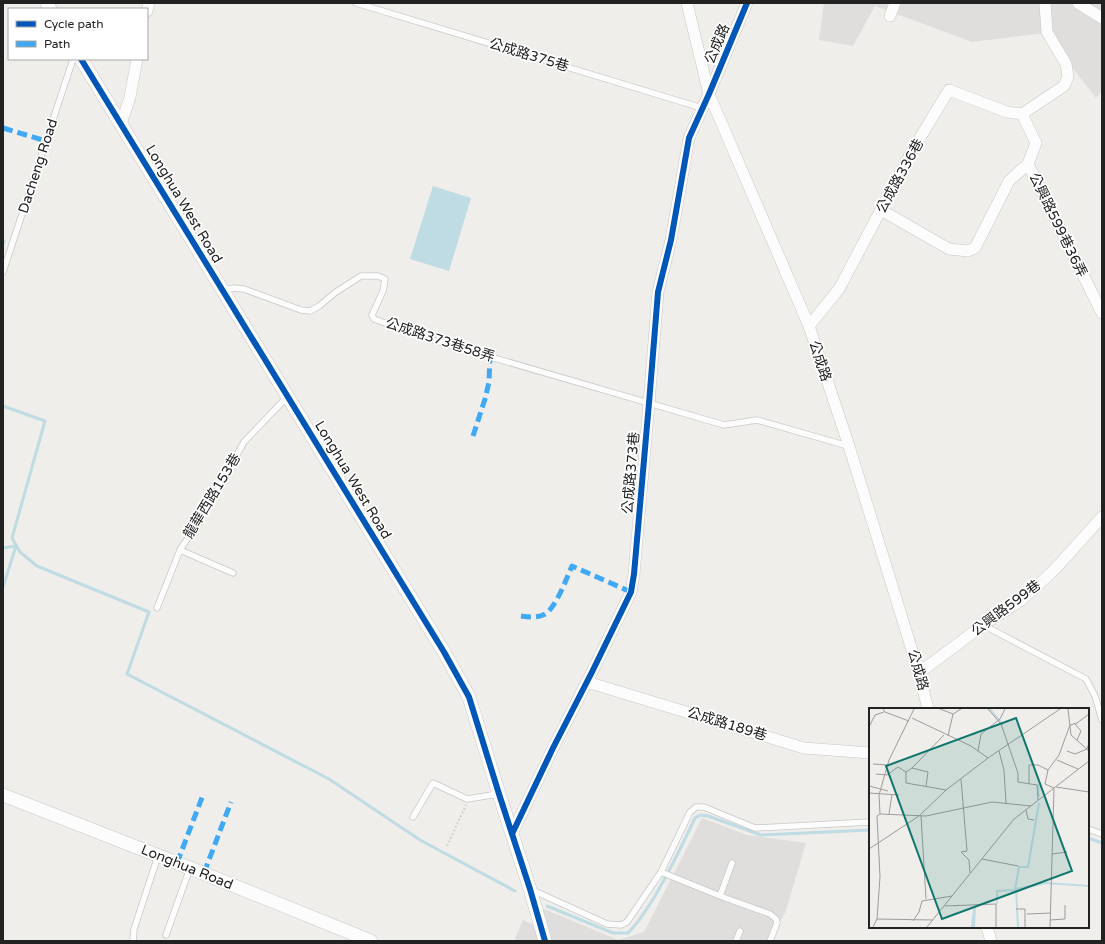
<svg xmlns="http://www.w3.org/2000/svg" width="1105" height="944" font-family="'Varela Round','Noto Sans TC',sans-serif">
<rect width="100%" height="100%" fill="#f0eeeb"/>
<path fill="#dfdedc" d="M824 3H1102V90L1096 98 1045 33 972 42 875 6 853 46 819 40Z
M702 818 747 835 806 843 785 913 769 941H514L523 920 544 929 542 908 618 940 644 932Z"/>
<path fill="#bfdbe3" d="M433 186 471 198 449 271 410 259Z"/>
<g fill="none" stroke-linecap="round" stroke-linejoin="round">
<path stroke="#bfdbe3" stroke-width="3" d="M3 241H4L3 244
M3 406 45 421 12 538 20 552 37 566 149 612 127 674 329 779 420 840 515 891
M3 548 16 546 3 587
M1088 838 1102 843
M547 906 613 933H628C639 922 647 909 655 896 670 870 683 844 695 818L700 815 708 816 761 835 870 830"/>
<g stroke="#c9c8c7" stroke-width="7">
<path id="service" d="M356 3 702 108
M3 272 73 59
M223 291 233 288 244 289 301 310 310 311 319 306 336 292 361 276H378L385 279 383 291 372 315 374 319 436 341 724 425 757 420 848 446
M180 550 233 573
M157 608 180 550 206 510 244 442 287 397
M983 625 1086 679 1095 696 1102 720
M413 817 433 783 467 799 498 794
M1088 829 1102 834
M661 872 720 896 770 914 776 919 777 923 770 941
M532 890 607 924 621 925 627 922 661 872 690 812 696 807H704L755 828 870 822
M720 896 732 863
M166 935 190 868
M133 941 134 929 158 856
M736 941 740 931"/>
</g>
<g stroke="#c9c8c7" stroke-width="12">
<path id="minor" d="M687 3 709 94 809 326 849 446 919 673 928 709
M1078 3 1102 18
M147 11 149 3
M890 16 895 3
M1022 114 1036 143 1028 164 1102 313
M1022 114 1064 86 1068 77 1066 64 1047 32 1045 3
M121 124 130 97 137 59
M881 210 949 249 968 251 975 248 1009 181 1028 164
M809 326 839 289 912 151 949 90 1007 112 1022 114
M919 673 983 625 1020 601 1036 587 1055 569 1102 517
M587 682 804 748 870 753
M512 834 553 748 592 672 631 592 634 574 649 403 658 292 671 240 689 138 709 94 747 3
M987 927 991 941"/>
</g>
<g stroke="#c9c8c7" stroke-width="14">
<path id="tertiary" d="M47 3 50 9
M81 59 444 652 469 697 499 794 530 889 545 941
M3 795 190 868 371 941"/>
</g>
<path stroke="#dccecd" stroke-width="2" stroke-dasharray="2 2" stroke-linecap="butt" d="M447 846 466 805"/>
<use href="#service" stroke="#fdfcfc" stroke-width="5.5"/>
<use href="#minor" stroke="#fdfcfc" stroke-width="11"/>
<use href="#tertiary" stroke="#fdfcfc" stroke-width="13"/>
<path stroke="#3fa9f5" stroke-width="5" stroke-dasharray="10 5" stroke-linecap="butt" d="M3 128 46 141
M473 436 485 399 489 382 490 356
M521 616C528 617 537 618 543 615 555 611 567 577 572 566L631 592
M177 863 203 795
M204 873 231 802"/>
<g stroke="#fff" stroke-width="8">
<path id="cycleway" d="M81 59 444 652 469 697 499 794 530 889 545 941
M512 834 553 748 592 672 631 592 634 574 649 403 658 292 671 240 689 138 709 94 747 3"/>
</g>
<use href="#cycleway" stroke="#0057b8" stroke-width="6"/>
</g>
<g text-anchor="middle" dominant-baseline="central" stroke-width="3.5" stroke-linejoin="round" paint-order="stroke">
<g font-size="14" fill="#222" stroke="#fff">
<text transform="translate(717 44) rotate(-67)">公成路</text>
<text transform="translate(529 55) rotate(17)">公成路375巷</text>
<text transform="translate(38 166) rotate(-72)">Dacheng Road</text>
<text transform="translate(900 176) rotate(-61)">公成路336巷</text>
<text transform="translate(184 204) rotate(59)">Longhua West Road</text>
<text transform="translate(1058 225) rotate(64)">公興路599巷36弄</text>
<text transform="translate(440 340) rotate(18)">公成路373巷58弄</text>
<text transform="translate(820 361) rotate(72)">公成路</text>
<text transform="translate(631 473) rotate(-85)">公成路373巷</text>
<text transform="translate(353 480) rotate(59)">Longhua West Road</text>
<text transform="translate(212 496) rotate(-59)">龍華西路153巷</text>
<text transform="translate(1006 608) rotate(-37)">公興路599巷</text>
<text transform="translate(918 670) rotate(74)">公成路</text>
<text transform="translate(727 724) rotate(17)">公成路189巷</text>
<text transform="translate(187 867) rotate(22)">Longhua Road</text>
</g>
</g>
<g transform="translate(869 708)">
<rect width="220" height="220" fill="#f0eeeb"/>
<path fill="none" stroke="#bfdbe3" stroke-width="2" d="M121 1 134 17M169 76 170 89M128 196V183L146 182 150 159H159L170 95M103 219 105 201M105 219 106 198M149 219 147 181 177 175 220 178"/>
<path fill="none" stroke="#9e9c9b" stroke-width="1" d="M14 1 16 4 40 13M71 1 84 6M119 1 132 16 149 65V74L168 77 169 92M199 1 202 27 220 43M43 10 102 38 119 50M206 16 212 23 208 32M0 19 6 7 15 4M79 28 84 6 92 1M109 43 112 26 131 11 136 1M130 43 135 62 137 95M198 43 206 46 218 41 220 35M188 52 209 61M4 56 20 57M43 60 59 64 57 78M37 64 43 60 75 27M37 64V75L77 82M7 66 18 67 29 59 37 64M92 71 98 143 92 144 100 152 101 165M160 75V57H169L179 62M0 78 19 83M187 79 220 84M185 80 176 76 179 62 190 47 201 17 208 15 220 6M0 85 30 87M157 102 159 111 165 112M11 106 57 108 123 94 162 98M20 106 23 86M52 108 57 191M0 141 50 108 77 82 119 50 191 1M183 146 198 144M113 151 149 158M76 198 127 196V219M147 201H156V219M158 206 182 205M8 211 64 212M181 212 196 211V197M44 213 50 204 53 193 83 188M4 219 8 211 11 169 8 108 11 106 10 87 20 52 45 1M58 219 145 111 220 53M181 219 185 81"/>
<path fill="#0f766e" fill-opacity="0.15" stroke="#0f766e" stroke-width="2" d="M147 10 203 163 73 211 17 58Z"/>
<rect width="220" height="220" fill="none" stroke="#222" stroke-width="2"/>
</g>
<rect width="1105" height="944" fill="none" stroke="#222222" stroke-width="8"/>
<rect x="8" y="8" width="140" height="52" fill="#ffffff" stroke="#a7a7a7"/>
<rect x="16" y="21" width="20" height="6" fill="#0057b8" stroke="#a7a7a7"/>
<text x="44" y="28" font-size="12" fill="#222222">Cycle path</text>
<rect x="16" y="41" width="20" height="6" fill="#3fa9f5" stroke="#a7a7a7"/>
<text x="44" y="48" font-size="12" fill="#222222">Path</text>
</svg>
